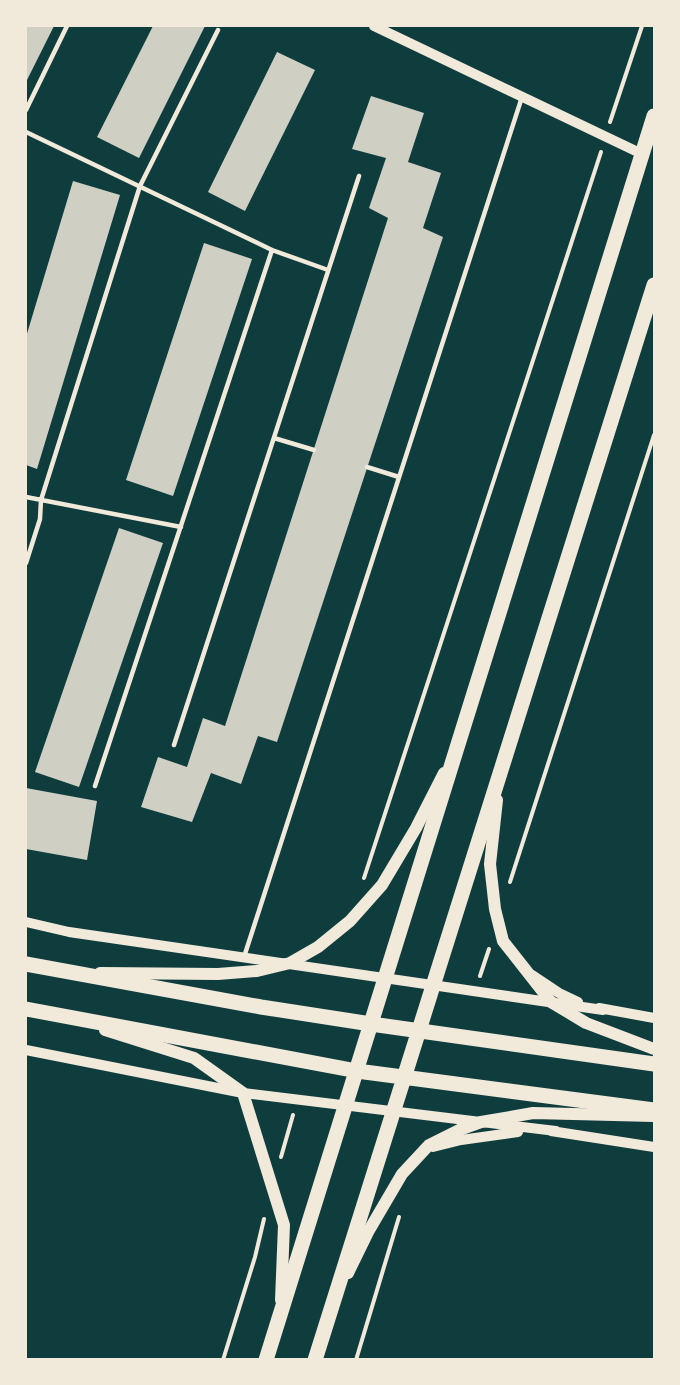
<svg xmlns="http://www.w3.org/2000/svg" width="680" height="1385" font-family="Roboto,sans-serif">
<rect width="100%" height="100%" fill="#0f3d3e"/>
<path fill="#cfcfc3" d="M26 26H54L26 82Z
M153 26H205L139 158 97 137Z
M277 52 315 70 245 211 208 192Z
M371 96 424 113 408 162 441 173 423 228 443 237 277 742 258 736 241 784 211 773 192 822 141 807 158 757 187 767 203 718 225 726 388 218 369 208 386 158 352 149Z
M73 181 120 195 37 469 26 465V337Z
M204 243 252 259 173 496 126 480Z
M119 528 163 543 79 787 35 772Z
M26 788 97 801 87 860 26 849Z"/>
<g fill="none" stroke-linecap="round" stroke-linejoin="round">
<path stroke="#f1e9da" stroke-width="4" d="M610 122 642 26
M364 878 601 152
M510 882 654 435
M480 976 489 949
M281 1157 293 1115
M223 1360 255 1257 264 1219
M356 1360 399 1217"/>
<path stroke="#f1e9da" stroke-width="4.5" d="M26 110 67 26
M26 132 272 250 328 270
M274 438 314 450
M367 467 399 477
M26 497 181 527
M26 563 40 519 41 500 140 186 218 30
M174 745 359 176
M95 786 272 250
M244 957 522 97"/>
<path stroke="#f1e9da" stroke-width="10" d="M374 26 642 154
M26 922 69 932 603 1010
M532 975 559 993 578 1002
M599 1008 654 1018
M26 1050 243 1093 556 1131
M551 1131 654 1147
M433 1147 461 1140 518 1132"/>
<path stroke="#f1e9da" stroke-width="12" d="M497 800 490 864 495 909 503 941 551 1002 586 1023 654 1049
M100 973 218 974 257 971 290 963 318 947 350 921 382 885 416 828 444 773
M105 1030 194 1058 243 1093 284 1225 281 1300
M348 1273 368 1232 402 1174 429 1145 459 1130 481 1122 533 1113 654 1116"/>
<path stroke="#f1e9da" stroke-width="15" d="M26 964 261 1007 371 1024 654 1064
M26 1009 357 1071 654 1110
M266 1360 654 116
M315 1360 654 285"/>
</g>
<rect width="680" height="1385" fill="none" stroke="#f1e9da" stroke-width="54"/>
</svg>
